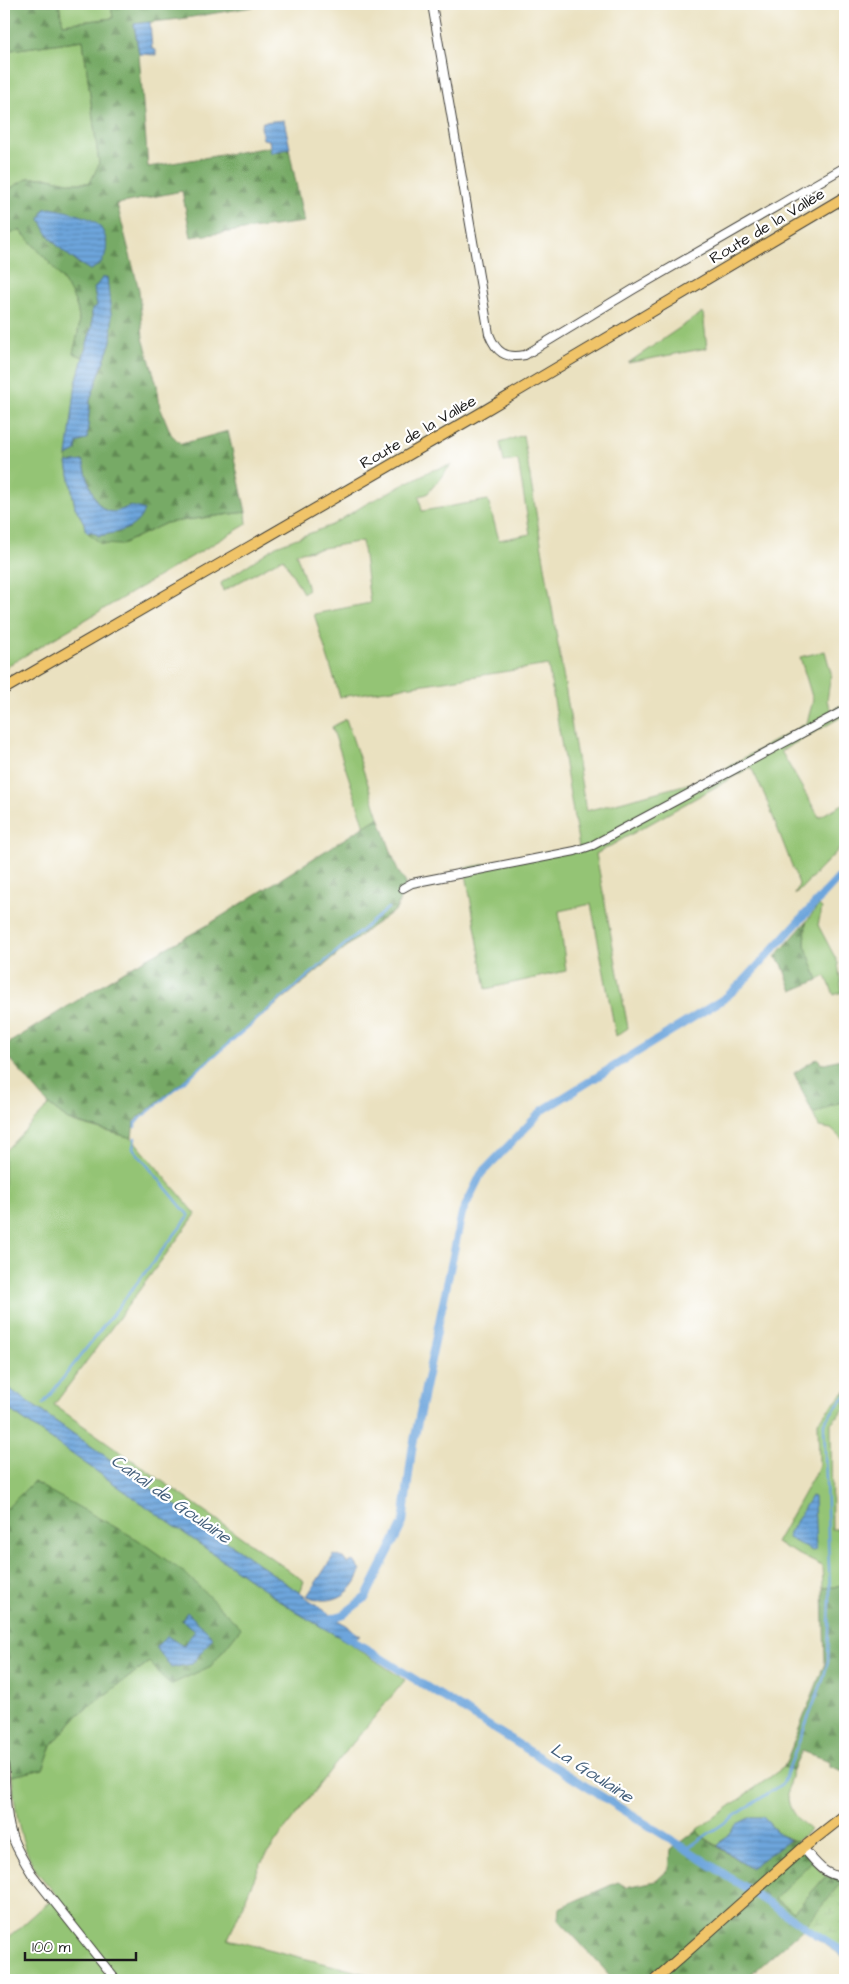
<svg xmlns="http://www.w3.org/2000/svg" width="849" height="1984" font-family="'Architects Daughter',sans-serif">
<defs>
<pattern id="forest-firs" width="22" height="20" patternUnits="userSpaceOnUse" patternTransform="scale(1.25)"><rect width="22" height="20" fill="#7a6"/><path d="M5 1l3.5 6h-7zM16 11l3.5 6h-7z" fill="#618a53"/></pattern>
<pattern id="wetland-marsh" width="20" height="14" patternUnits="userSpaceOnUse" patternTransform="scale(1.25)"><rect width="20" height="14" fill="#94c474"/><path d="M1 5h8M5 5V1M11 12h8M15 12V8" fill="none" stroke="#7fa864"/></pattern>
<pattern id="water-rules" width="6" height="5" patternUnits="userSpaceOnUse" patternTransform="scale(1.25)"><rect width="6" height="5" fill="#6da5dc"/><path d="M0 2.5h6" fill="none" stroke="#5986b2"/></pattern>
</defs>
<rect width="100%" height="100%" fill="#fff"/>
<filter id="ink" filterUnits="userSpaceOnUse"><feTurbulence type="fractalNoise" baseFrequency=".02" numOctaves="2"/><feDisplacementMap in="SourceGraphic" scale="10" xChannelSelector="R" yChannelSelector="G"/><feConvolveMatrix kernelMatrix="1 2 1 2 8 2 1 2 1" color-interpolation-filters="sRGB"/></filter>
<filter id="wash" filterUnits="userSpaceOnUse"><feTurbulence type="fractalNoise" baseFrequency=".0096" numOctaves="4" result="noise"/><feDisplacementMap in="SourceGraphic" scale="20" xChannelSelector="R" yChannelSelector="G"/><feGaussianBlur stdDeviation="1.12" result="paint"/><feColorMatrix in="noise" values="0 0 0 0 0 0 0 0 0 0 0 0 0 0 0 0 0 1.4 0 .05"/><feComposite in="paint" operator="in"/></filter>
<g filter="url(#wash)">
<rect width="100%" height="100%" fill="#eae1c0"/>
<path fill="#94c474" stroke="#587048" d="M59 4H111L113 18 62 24Z
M83 40 99 164 90 183H72L49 178H28L4 192V51Z
M20 230C41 255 80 288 79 323 79 333 75 344 74 353L83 357 76 383 67 463 75 507 84 523 85 529 120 545 166 523 246 512 247 524 4 668V236Z
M703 312 707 348 628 363Z
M523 435 586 811 706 779 807 723 813 700 800 657 825 651 831 673 827 701 832 711 845 703V715L781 751 819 817 843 804 845 809V843L795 895 799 884 765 796 751 767 596 854 628 1028 616 1036 591 904 559 911 566 971 486 989 465 868 579 847 548 665 340 697 314 614 370 603 362 541 296 553 308 589 303 593 283 558 223 591 221 583 276 546 332 525 366 504 430 471 451 465 427 494 419 496 422 511 488 500 499 540 530 534 518 460 504 462 500 443Z
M346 719 379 817 365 827 332 727Z
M819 905 822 908 818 925 838 963 842 992 834 995 826 976 818 980 805 945 806 922Z
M845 1100V1142L831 1129 819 1127 813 1114Z
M49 1105 68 1120 76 1123 132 1138 196 1214 54 1405 304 1581 300 1593 4 1385V1152Z
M845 1391V1408L831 1423 832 1529H845V1586L823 1588 822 1566 776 1543 819 1466 818 1421Z
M4 1406 296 1612 346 1641 405 1680 329 1772 279 1837 261 1863 228 1939 390 1980H4V1942L45 1905 58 1897C52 1889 44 1881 38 1873 19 1845 15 1808 12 1776L43 1769 52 1745 78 1715 149 1662 59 1497 34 1482 4 1511Z
M784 1767 793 1770C789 1780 785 1798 791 1809 794 1817 804 1824 810 1830L797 1841C782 1839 772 1827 763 1817L737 1824 718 1846 700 1835 697 1830Z
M812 1861 826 1876 794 1912 774 1899Z"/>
<path fill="url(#forest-firs)" stroke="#4a6341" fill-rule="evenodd" d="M4 4H59L63 24 113 18 111 4H270L180 19 134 24 139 54 148 167 270 147 272 153 289 149 304 222 191 237 182 191 117 204 139 290 143 338 157 385 160 407 171 434 181 444 228 431 246 512 166 523 120 545 101 544 88 533 91 531 99 536 130 528 129 506C125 508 119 512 114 512 93 514 88 476 83 461L67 463V456L76 451 77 443 87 439 90 400 111 341 107 277C91 288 94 288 97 306L92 310V326L83 357 73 353C75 344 79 333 79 323 80 289 41 255 20 230L4 236V192L28 178H49L72 183H90L99 164 83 40 4 51ZM44 225 99 226 107 242 80 265C68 254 48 242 44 225Z
M379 817 398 871 406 883 396 910 371 927 134 1121 132 1138 68 1120 49 1105 4 1052V1046L131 967 206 926Z
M806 922 805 945 818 980 792 991 782 964 775 957Z
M818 1058 821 1064 845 1058V1100L813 1114 794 1073Z
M33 1482 137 1539 186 1574 241 1628 211 1666 170 1685 149 1662 78 1715 52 1745 43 1769 12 1776 4 1725V1511Z
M845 1586V1639H843L840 1665 842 1673 845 1674V1772L830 1766V1761L802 1751 793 1770 784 1767 825 1663 823 1588Z
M697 1830 700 1835 750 1868 789 1840 797 1841 812 1861 775 1899 794 1912 826 1876 845 1879 803 1929 745 1980H614L558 1919 559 1908 618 1882 626 1887 656 1881 669 1869 671 1850Z"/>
<path fill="url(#wetland-marsh)" stroke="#587048" d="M845 1879V1958L803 1929 843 1880Z"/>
<path fill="url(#water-rules)" stroke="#44607c" d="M150 22 152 49 156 50V55L139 54 134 24Z
M284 120 290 148 271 153 269 140 263 139 261 126 263 122Z
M51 208C65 211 80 214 92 220 106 228 111 248 102 261 100 265 94 268 90 270 77 263 55 246 47 233 44 229 43 224 40 219L44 209Z
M107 277 112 322 111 341 90 400 87 439 77 443 76 451 67 456 76 383 92 326V309L97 306 94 289 102 278Z
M83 461C88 476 94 519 118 511 130 507 130 504 144 510 137 530 118 532 99 536L91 531 88 533 85 529 84 523 75 507 67 463Z
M4 1385 361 1636 346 1641 296 1612 4 1406Z
M811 1496 814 1497 816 1550 812 1551 788 1538V1535Z
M334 1555 343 1558 347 1563 354 1561 361 1571C353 1595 331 1607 307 1596Z
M187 1612 213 1637 192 1664 171 1668 156 1647 167 1636 183 1646 195 1631 182 1620Z
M751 1817H763L776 1831 789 1840 750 1868 718 1846 737 1824Z"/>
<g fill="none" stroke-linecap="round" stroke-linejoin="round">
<path stroke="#6da5dc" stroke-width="2.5" d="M135 1127V1123L388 908
M43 1404 189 1216 133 1148 135 1138
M686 1849 783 1783 823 1680 828 1661 830 1596 824 1422 845 1396"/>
<path stroke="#6da5dc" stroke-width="8" d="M325 1621 344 1614 366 1597 403 1523 412 1450 462 1213 481 1174 543 1110 725 998 742 983 845 871
M344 1635 686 1849 845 1953"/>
</g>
</g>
<g filter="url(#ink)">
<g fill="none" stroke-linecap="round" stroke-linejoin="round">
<g stroke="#3b3a35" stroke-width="10">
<path id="minor" d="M432 4 489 334C496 352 505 359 525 355L634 289 845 167
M403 888 412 883 575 851 593 845 845 710
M4 1765C6 1789 5 1816 13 1839 18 1852 25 1863 32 1874L116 1980
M803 1848C815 1861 825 1878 845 1876"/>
</g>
<g stroke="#3b3a35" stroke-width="12">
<path id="major" d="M4 689 479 414 845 197
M655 1980 803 1848 845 1815"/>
</g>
<use href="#minor" stroke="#fff" stroke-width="8"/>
<use href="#major" stroke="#f0c469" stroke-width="10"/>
</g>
</g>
<g text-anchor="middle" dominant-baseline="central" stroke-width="4.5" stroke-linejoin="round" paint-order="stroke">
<g font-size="16" fill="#1c1c1c" stroke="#fff">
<text transform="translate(767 226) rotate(-31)">Route de la Vallée</text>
<text transform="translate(418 432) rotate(-30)">Route de la Vallée</text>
</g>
<g font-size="18" font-style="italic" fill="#44607c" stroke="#fff">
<text transform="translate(171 1499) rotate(35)">Canal de Goulaine</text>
<text transform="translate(592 1773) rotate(33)">La Goulaine</text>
</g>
</g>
<rect width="849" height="1984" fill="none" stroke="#fff" stroke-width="20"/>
<path d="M25 1952v8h111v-8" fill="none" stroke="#1c1c1c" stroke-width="2.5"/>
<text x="32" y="1952" font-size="15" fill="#1c1c1c" stroke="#ffffff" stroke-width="4" paint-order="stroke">100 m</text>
</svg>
